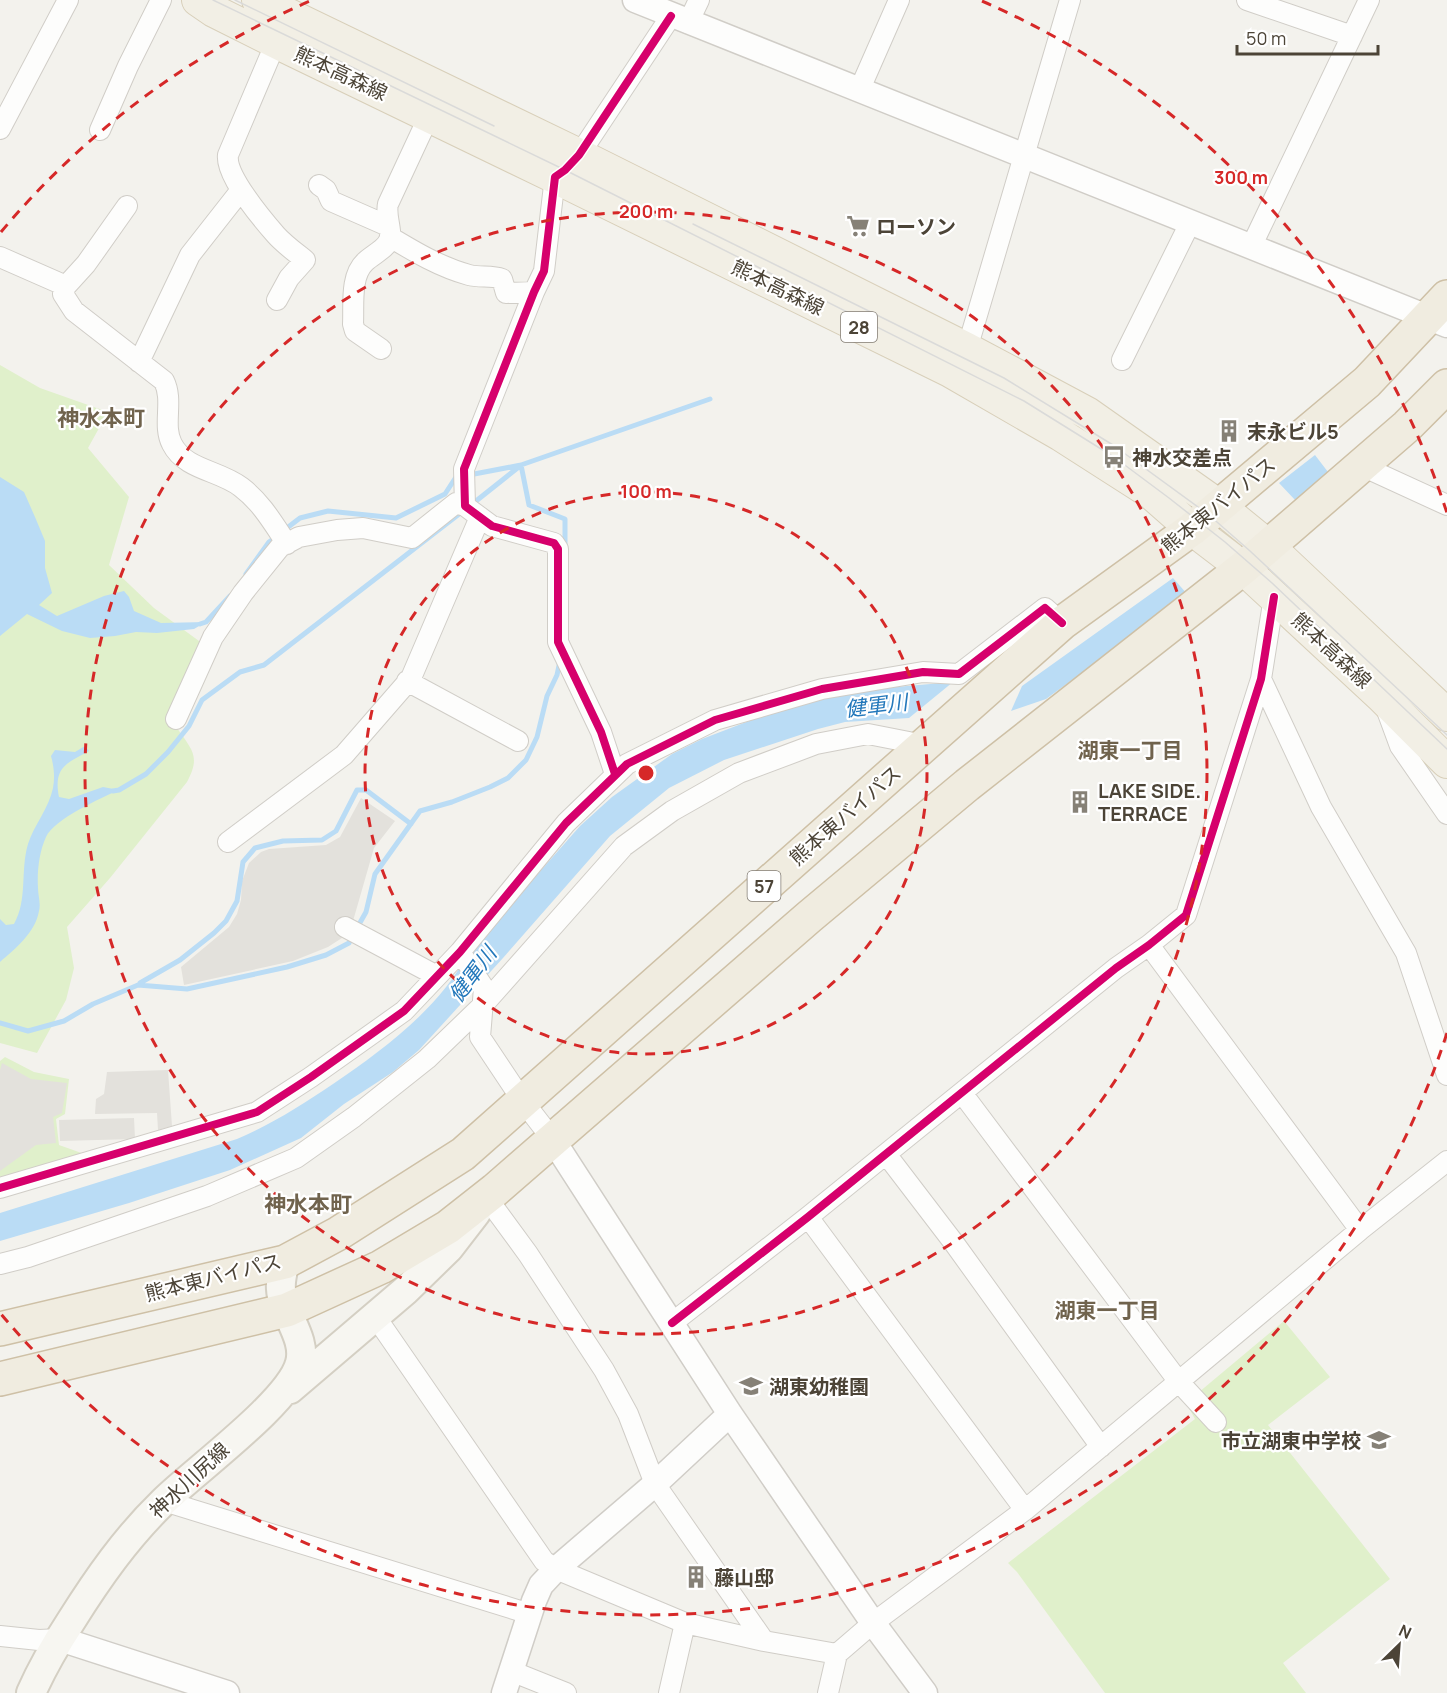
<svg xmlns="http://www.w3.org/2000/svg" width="1447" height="1693" font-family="Manrope,'Noto Sans JP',sans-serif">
<rect width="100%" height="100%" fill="#f3f2ed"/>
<path fill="#e0f0cb" d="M0 365 40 388 108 412 88 448 129 497 109 565 154 608 199 641 200 652 177 728C192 750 201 756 187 782L110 878 67 927 74 968 66 1000 37 1053 0 1043Z
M5 1057 34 1072 69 1079 65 1114 56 1119 59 1145 90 1156 0 1183V1061Z
M1284 1321 1330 1377 1268 1425 1390 1579 1283 1663 1306 1693H1105L1017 1572 1008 1563 1195 1419 1186 1403Z"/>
<path fill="#e3e1dc" d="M361 798 395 821 374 848 353 921 345 936 328 947 293 961 184 985 181 967 229 927 237 914 241 900 242 881 249 863 261 852 269 849 326 845 340 837Z
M2 1063 31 1079 67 1083 62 1113 53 1117 56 1143 36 1145 0 1171V1070Z
M168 1070 172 1126 158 1130 157 1113 95 1114 96 1099 104 1094 107 1072Z
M134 1118 135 1139 60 1141 59 1120Z"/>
<path fill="#badcf5" d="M1315 455 1328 472 1296 501 1279 483Z
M0 477 24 492 35 517 45 541V568L52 593 39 605 57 616 104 596 124 591 129 597 134 611 161 623 206 622 194 629 157 633 136 632 115 636 90 638 62 631 27 614 0 636Z
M1173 578 1188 595 1046 699 1011 711 1022 686Z
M953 682 909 718 845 722 818 729 724 760 669 788 610 836 503 958 419 1050 393 1072 344 1104 301 1138 230 1170 129 1203 0 1241V1213L237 1139C272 1124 302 1105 333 1084 383 1050 440 1008 468 953L580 826 612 797 672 754 702 739 801 701 839 692Z
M85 746 89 751C67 763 53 767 59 797L69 799 103 787 119 790C101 798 54 819 46 837 39 852 37 872 38 888 38 895 41 904 39 911 35 933 16 948 0 962V919L6 925 14 924C28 899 20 871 28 844 34 825 49 808 53 788 55 777 54 767 51 756L55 750 75 752Z"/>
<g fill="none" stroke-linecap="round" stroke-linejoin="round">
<path stroke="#badcf5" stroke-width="5" d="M521 465 529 505 565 519V547
M469 475 521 465 710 399
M471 505 520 466
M283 531 300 518 328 511 396 518 445 494 456 477 460 476
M246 574 269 542 276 537
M200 624 206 622 230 596
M113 791 119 790 146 774 168 752 189 726 202 700 240 672 264 665 463 511
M357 928 366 912 375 874 420 811 452 802 490 787 508 778 526 760 537 737 547 696 557 675 560 661
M140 983 180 960 214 933 226 921 237 901 243 862 255 848 283 841 322 840 336 831 357 790H366L411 824
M0 1023 28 1031 64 1021 93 1004 138 985 187 989 287 967 326 955 349 943 352 936"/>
<g stroke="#d0cdc7" stroke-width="22">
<path id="minor" d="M1247 0 1352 36
M688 23 699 0
M276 42 228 155C225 175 262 219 276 235 284 244 295 252 305 260L289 278 277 300
M859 91 899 0
M0 129 68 0
M100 130 128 66 161 0
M319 185 326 190 331 201 388 226
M127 206 86 264 66 286 63 294 74 311 164 381C174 401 162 425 172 444 185 470 219 470 241 487 261 502 273 523 287 544
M390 237C415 252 440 267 469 275 480 278 491 275 502 279L506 293 534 292
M1252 245 1369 0
M0 257 66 286
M381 349 355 331 353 324C354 305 350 276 365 262 372 255 386 249 389 240 393 231 385 216 388 204L429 116
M967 349 1070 0
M1122 360 1191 221
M139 362 190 255 241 190
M1362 466 1447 505
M1261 679 1321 807 1406 953 1447 1075
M407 681 518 741
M1386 708 1400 746 1447 814
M176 719 213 637 243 593 280 547 299 537 337 530 363 528 412 538 456 503 465 506
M615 774 601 732 558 642V549L554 543 492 526 465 506 464 469 534 292 544 271 555 177 565 170 579 155 671 16
M228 842 344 755 411 678 480 517
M345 927 437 976
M1149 945 1360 1230
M460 952 484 988 480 1037 522 1100 553 1140
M962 1093 1179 1382 1216 1422
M886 1154 954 1243 1101 1447
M0 1188 257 1112 311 1077 404 1011 460 952 566 823 627 764 715 720 822 689 923 672 959 674 1045 608 1062 623
M487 1198 528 1254 604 1370 628 1414 655 1484 764 1641
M808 1217 1025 1510
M0 1264 28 1257 207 1196 296 1158 354 1117 427 1059 483 1005 624 846 672 811 739 773 816 744 868 734 924 745
M375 1316 544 1561 556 1569 685 1623 764 1641 837 1654
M672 1323 808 1217 1116 968 1149 945 1186 915 1261 679 1274 597
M164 1501 530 1614
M0 1636 39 1640 60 1639
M511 1671 566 1693
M669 1693 685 1623
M828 1693 837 1654 873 1623 1025 1510 1360 1230 1447 1161"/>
</g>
<g stroke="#d0cdc7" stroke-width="27">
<path id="tertiary" d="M635 0 1447 325
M553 1140 730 1414 873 1623 925 1693
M60 1639 227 1693
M504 1693 534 1601 541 1585 556 1569 655 1484 730 1414"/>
</g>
<g stroke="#d4cfc3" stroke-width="32">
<path id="secondary" d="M290 1389 406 1290 449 1248 476 1213
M31 1693C42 1668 56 1644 71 1621 98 1578 126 1538 163 1502 194 1471 290 1402 300 1363 307 1338 282 1313 281 1289 280 1280 283 1270 285 1262"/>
</g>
<g stroke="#d8cfb9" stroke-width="34">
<path id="primary" d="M198 0 214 11 286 47 555 177 950 371 1061 435 1150 492 1192 529 1243 568 1381 696 1447 762
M258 0 579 155 967 349 1087 413 1219 506 1268 546 1447 715"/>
</g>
<g stroke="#cec0a6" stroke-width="36">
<path id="trunk" d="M0 1329 285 1262 339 1233 463 1154 1062 623 1192 529 1367 382 1447 297
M0 1379 287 1310 381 1267 448 1227 495 1190 809 917 967 785 1243 568 1407 426 1447 386"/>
</g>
<use href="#minor" stroke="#fdfdfc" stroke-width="20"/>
<use href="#tertiary" stroke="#fdfdfc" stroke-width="24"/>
<use href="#secondary" stroke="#f7f6f1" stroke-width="28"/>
<use href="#primary" stroke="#f2efe5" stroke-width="32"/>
<use href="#trunk" stroke="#f0ece0" stroke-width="33"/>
<path stroke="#dadad9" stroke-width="1.5" d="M213 0 565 170 1024 401 1114 457 1169 498 1225 542 1272 583 1447 749
M235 0 494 126
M693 224 1004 378 1113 445 1209 515 1250 551 1447 735"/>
<g stroke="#fff" stroke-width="11">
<path id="cycleway" d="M615 774 601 732 558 642V549L554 543 492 526 465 506 464 469 534 292 544 271 555 177 565 170 579 155 671 16
M0 1188 257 1112 311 1077 404 1011 460 952 566 823 627 764 715 720 822 689 923 672 959 674 1045 608 1062 623
M672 1323 808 1217 1116 968 1149 945 1186 915 1261 679 1274 597"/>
</g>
<use href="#cycleway" stroke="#d6006c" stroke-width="8"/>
</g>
<g fill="none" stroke="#d62828" stroke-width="3" stroke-dasharray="10 8">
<circle cx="646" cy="773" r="281"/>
<circle cx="646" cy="773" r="561"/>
<path d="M1447 1033A842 842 0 0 1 1 1314M1 232A842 842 0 0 1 310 1M982 1A842 842 0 0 1 1447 513"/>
</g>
<defs>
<g id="supermarket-bare" transform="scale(1.8)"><path d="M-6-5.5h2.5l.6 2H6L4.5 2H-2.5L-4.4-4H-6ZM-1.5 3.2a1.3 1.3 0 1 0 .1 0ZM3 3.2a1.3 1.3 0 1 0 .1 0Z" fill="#868177" stroke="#fff" stroke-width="2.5" paint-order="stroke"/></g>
<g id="building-bare" transform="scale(1.8)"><path d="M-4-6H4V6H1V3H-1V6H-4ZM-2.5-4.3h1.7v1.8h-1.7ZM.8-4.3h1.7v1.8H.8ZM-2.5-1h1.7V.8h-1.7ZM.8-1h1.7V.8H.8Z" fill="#868177" stroke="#fff" stroke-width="2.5" paint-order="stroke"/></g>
<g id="bus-bare" transform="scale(1.8)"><path d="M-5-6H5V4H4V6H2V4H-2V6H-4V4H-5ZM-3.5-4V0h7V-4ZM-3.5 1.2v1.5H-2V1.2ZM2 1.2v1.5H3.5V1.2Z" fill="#868177" stroke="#fff" stroke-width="2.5" paint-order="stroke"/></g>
<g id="school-bare" transform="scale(1.8)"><path d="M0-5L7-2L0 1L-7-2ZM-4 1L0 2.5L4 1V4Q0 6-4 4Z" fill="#868177" stroke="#fff" stroke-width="2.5" paint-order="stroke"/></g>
</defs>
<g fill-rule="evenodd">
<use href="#supermarket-bare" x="858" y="226"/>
<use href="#building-bare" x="1229" y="431"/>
<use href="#bus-bare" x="1114" y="457"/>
<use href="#building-bare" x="1080" y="802"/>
<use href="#school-bare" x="751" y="1386"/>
<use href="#school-bare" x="1379" y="1440"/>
<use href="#building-bare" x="696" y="1577"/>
</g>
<g text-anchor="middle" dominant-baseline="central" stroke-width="4.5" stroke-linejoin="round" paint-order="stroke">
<g fill="#fff" stroke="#827c73" stroke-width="1.5">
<rect x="841" y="312" width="36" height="30" rx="4.5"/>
<rect x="747.5" y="871" width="33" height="30" rx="4.5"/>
</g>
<g font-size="18" font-weight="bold" fill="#4c4437">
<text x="859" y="327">28</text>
<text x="764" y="886">57</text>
</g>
<g font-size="20" fill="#4c4437" stroke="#fff">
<text transform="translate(341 73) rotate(25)">熊本高森線</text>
<text transform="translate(778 287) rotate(26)">熊本高森線</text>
<text transform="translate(1218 505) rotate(-39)">熊本東バイパス</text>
<text transform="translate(1332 650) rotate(43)">熊本高森線</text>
<text transform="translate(845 815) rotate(-41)">熊本東バイパス</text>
<text transform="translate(213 1277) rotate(-14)">熊本東バイパス</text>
<text transform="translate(189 1480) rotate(-43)">神水川尻線</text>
</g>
<g font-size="20" font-weight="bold" fill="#4c4437" stroke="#fff" text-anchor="start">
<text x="876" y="226">ローソン</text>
<text x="1247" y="431">末永ビル5</text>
<text x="1132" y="457">神水交差点</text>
<text x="1098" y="790">LAKE SIDE.<tspan x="1098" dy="23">TERRACE</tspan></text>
<text x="769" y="1386">湖東幼稚園</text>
<text x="1361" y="1440" text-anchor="end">市立湖東中学校</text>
<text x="714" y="1577">藤山邸</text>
</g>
<g font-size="21" font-style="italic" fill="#2378bb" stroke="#fff">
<text transform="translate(876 705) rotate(-7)">健軍川</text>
<text transform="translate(472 974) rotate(-53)">健軍川</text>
</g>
<g font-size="21" font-weight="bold" fill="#70634d" stroke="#fff">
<text x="1130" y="750">湖東一丁目</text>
<text x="1107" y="1310">湖東一丁目</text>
</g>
<g font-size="22" font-weight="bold" fill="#70634d" stroke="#fff">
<text x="101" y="418">神水本町</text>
<text x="308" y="1204">神水本町</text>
</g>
</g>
<circle cx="646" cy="773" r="9" fill="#d62828" stroke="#fff" stroke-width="3"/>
<g font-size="18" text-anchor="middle" font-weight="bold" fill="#d62828" stroke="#fff" stroke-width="4.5" stroke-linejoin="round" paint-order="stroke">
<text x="1241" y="184">300 m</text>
<text x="646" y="218">200 m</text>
<text x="646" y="498">100 m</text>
</g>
<g transform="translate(1399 1645) rotate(25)" stroke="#ffffff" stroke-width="4.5" paint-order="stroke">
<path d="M0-4.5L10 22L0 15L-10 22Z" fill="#4c4437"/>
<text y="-9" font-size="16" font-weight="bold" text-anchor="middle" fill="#4c4437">N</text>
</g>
<path d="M1237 45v9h141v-9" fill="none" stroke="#4c4437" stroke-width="3"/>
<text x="1246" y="45" font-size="18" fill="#4c4437" stroke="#ffffff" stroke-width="4.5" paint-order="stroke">50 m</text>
</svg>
